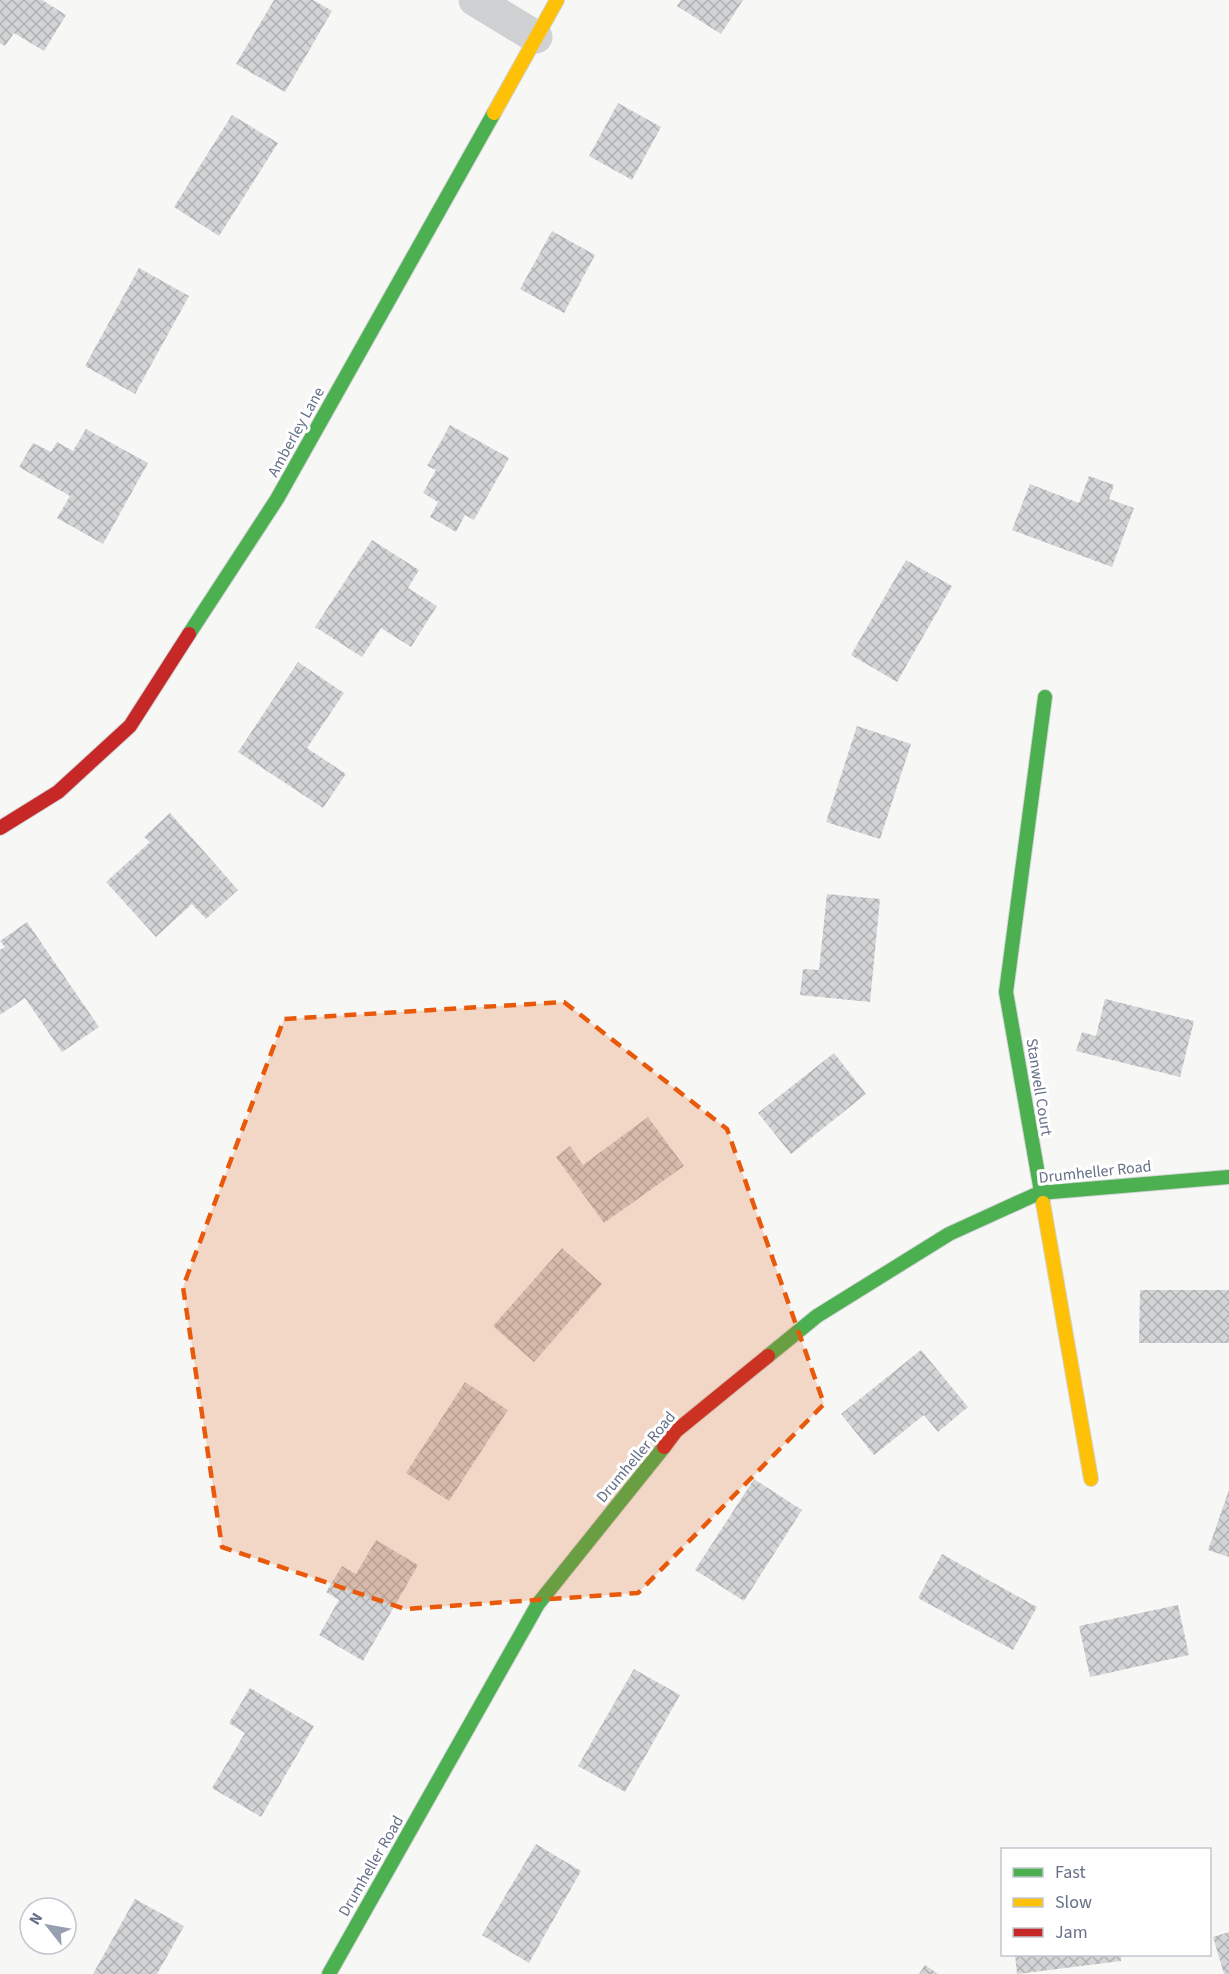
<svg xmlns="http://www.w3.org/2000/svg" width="1229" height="1974" font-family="'Source Sans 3',sans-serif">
<defs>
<pattern id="building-cross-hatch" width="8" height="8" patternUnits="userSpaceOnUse" patternTransform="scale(1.5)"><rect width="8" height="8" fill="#d3d4d6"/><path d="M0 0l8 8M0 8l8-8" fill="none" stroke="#afb0b3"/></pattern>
</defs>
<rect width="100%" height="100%" fill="#f7f7f6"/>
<path fill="url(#building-cross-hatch)" d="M0 0H42L66 15 44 51 14 33 5 46 0 43Z
M274 0H313L332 11 285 92 236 64Z
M681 0H743L721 34 677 6Z
M618 103 661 127 632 180 589 156Z
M232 115 278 143 219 236 174 207Z
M552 231 595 255 564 313 520 289Z
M139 268 189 296 135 394 85 366Z
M450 425 509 458 474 520 465 515 456 532 430 517 438 502 423 493 436 470 427 466Z
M86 429 148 463 103 544 57 518 70 496 19 467 33 443 51 452 57 442 73 451Z
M1089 476 1114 485 1109 499 1134 508 1112 567 1012 530 1030 484 1079 503Z
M372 540 419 570 408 588 437 606 411 647 381 628 362 657 315 627Z
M906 560 952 586 897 682 851 655Z
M298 662 344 693 307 748 346 774 323 808 238 752Z
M857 726 911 744 880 839 826 822Z
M170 813 238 890 206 919 192 904 156 937 106 882 150 842 144 837Z
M827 894 880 899 870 1002 800 995 803 969 819 970Z
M27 922 99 1027 62 1052 25 998 0 1015V950L5 947 0 941Z
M1105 999 1194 1021 1180 1077 1076 1051 1082 1032 1096 1036Z
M834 1053 866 1094 791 1154 758 1113Z
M648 1117 684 1166 604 1223 556 1157 570 1146 583 1165Z
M562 1248 602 1284 534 1362 493 1326Z
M1140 1290H1229V1343H1139Z
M921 1350 968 1407 938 1432 924 1415 874 1455 841 1414Z
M465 1382 508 1410 449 1501 406 1473Z
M754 1479 802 1510 744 1601 695 1570Z
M1229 1490V1557L1208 1550Z
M376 1540 418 1565 363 1661 319 1635 339 1600 326 1592 342 1566 356 1574Z
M942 1554 1037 1607 1013 1650 918 1598Z
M1178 1605 1189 1655 1090 1677 1079 1626Z
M634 1669 680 1695 625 1792 578 1766Z
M250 1688 314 1726 261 1817 212 1788 245 1733 229 1723Z
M536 1844 581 1871 529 1963 482 1935Z
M135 1899 184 1926 157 1974H93Z
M1229 1932V1974H1224L1213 1937Z
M1015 1954H1121V1961L1017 1974Z
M925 1965 938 1974H919Z"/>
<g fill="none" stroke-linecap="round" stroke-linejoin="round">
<g stroke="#d3d5d6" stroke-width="16">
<path id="fast" d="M189 634 277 499 494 113
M1043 1203 1006 992 1045 697
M768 1356 817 1316 949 1234 1039 1193 1229 1177
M329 1974 538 1604 664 1447"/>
</g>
<g stroke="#d3d5d6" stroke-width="16">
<path id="slow" d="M494 113 557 0
M1043 1203 1091 1479"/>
</g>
<g stroke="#d3d5d6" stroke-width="16">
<path id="jam" d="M0 828 58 792 130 726 189 634
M664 1447 676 1431 768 1356"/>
</g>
<path stroke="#d0d1d2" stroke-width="33" d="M475 0 536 37"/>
<use href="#fast" stroke="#4caf50" stroke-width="14"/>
<use href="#slow" stroke="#ffc107" stroke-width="14"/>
<use href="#jam" stroke="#c62828" stroke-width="14"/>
</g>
<path fill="#e8590c" fill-opacity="0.2" stroke="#e8590c" stroke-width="4.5" stroke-dasharray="12 8" stroke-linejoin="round" d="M564 1002 727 1129 824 1404 638 1593 405 1609 222 1547 183 1287 284 1019Z"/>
<g text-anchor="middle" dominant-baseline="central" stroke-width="6" stroke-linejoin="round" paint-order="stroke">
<g font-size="16" fill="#657088" stroke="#fff">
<text transform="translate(296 432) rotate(-61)">Amberley Lane</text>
<text transform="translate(1039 1087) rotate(81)">Stanwell Court</text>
<text transform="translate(1095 1172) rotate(-6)">Drumheller Road</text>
<text transform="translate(636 1457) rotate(-50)">Drumheller Road</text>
<text transform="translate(371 1866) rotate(-60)">Drumheller Road</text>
</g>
</g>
<rect x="1001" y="1848" width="210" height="108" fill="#ffffff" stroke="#c1c6cf" stroke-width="1.5"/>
<rect x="1013" y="1868" width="30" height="9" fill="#4caf50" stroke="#c1c6cf" stroke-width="1.5"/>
<text x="1055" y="1878" font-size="18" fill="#657088">Fast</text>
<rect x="1013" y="1898" width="30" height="9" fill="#ffc107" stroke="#c1c6cf" stroke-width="1.5"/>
<text x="1055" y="1908" font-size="18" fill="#657088">Slow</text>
<rect x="1013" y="1928" width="30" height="9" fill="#c62828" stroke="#c1c6cf" stroke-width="1.5"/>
<text x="1055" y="1938" font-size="18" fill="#657088">Jam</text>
<g transform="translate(48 1926) rotate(301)"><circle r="28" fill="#ffffff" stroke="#c1c6cf" stroke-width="1.5"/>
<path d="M0-4.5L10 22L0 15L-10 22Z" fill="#989fae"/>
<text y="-9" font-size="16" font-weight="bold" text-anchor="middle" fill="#657088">N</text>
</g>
</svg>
